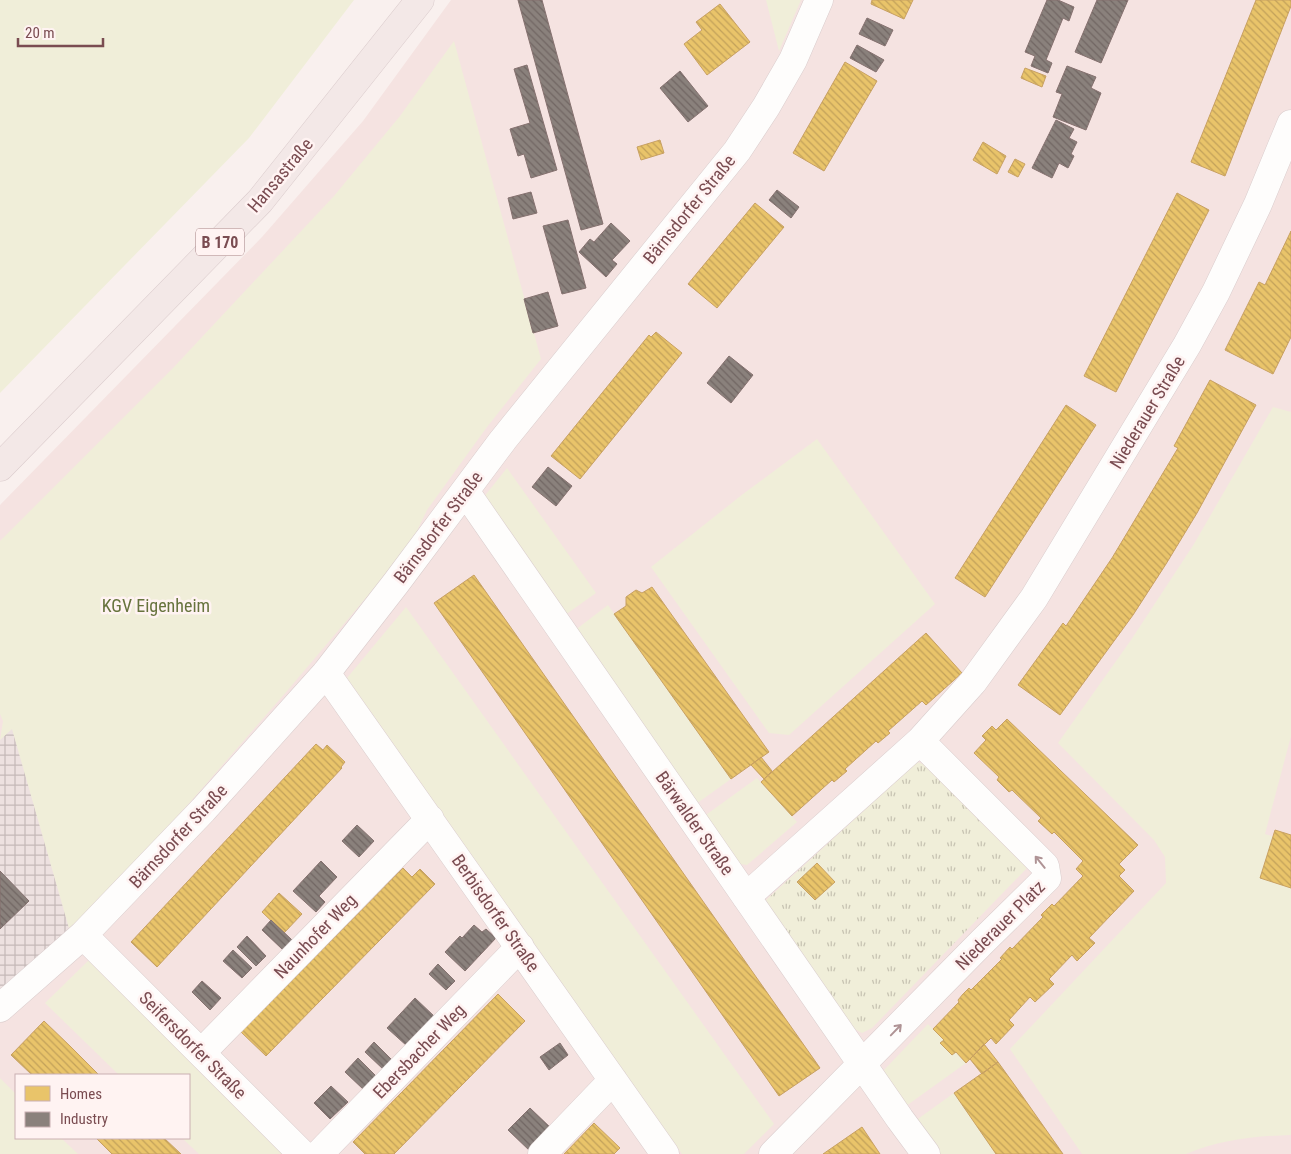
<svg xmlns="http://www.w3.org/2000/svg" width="1291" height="1154" font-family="'Roboto Condensed',sans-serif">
<defs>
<pattern id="industrial-grid" width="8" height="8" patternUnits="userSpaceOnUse" patternTransform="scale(1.25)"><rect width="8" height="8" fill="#ede1e0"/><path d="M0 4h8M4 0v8" fill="none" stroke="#c5b9b8"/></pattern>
<pattern id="park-tufts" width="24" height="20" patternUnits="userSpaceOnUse" patternTransform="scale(1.25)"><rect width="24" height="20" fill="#f0eed9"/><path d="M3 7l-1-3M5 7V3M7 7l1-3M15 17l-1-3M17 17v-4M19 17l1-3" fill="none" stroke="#c7c3b2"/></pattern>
<pattern id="homes-back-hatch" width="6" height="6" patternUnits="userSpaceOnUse" patternTransform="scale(1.25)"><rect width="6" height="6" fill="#e9c46a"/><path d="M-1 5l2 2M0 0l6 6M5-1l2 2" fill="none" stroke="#c2a15a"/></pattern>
<pattern id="industry-back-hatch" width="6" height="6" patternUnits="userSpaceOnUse" patternTransform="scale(1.25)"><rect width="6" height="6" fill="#8a817c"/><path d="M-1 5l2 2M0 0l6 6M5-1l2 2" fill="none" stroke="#716663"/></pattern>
</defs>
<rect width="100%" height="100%" fill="#f9f0ee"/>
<path fill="#f5e3e1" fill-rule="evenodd" d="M451 0H1291V1154H0V505L262 237 363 121ZM16 1075H189V1138H16Z"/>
<path fill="url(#industrial-grid)" d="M12 728 69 928 0 992V740Z"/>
<path fill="#f0eed9" d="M0 0H354L249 138 0 393Z
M766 0H801L779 51Z
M454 41 541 359 487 427 427 510 416 533 387 573 287 691 192 800 82 919 69 928 12 729 0 740 3 721 0 714V541L174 367 334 196 400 116Z
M1273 407 1291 412V736L1265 834 1291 842V1135C1255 1136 1219 1140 1186 1154H1082L1010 1049 1166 883 1165 857 1154 840 1058 743 1131 640 1194 544Z
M817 439 935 604 789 735 769 733 651 567 743 494Z
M507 468 596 593 565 615 483 498Z
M608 605 731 779 696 804 574 631Z
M406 607 774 1124 744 1154H682L347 678Z
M757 778 797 822 747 865 740 864 703 817Z
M92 960 289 1154H199L182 1138H189V1075H119L45 1003 88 961Z
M928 1024 944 1040 940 1043 952 1055 956 1052 966 1063 906 1106 885 1076 884 1070Z
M0 1078 16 1094V1138H61L78 1154H0Z
M954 1093 996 1154H939L915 1121Z"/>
<path fill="url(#park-tufts)" d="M917 762 923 764 1028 867 872 1028 862 1033 853 1028 767 909 766 900Z"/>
<path fill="url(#homes-back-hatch)" stroke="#c8a062" d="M872 0H913L904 19 871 4Z
M1256 0H1291V6L1225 176 1191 162Z
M720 4 750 42 707 75 684 44 702 30 696 22Z
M845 62 877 81 824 171 793 153Z
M1025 68 1046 76 1042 87 1021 78Z
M660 140 664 153 641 160 637 147Z
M983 142 1006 156 997 174 973 160Z
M1015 159 1025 164 1018 177 1008 172Z
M1177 193 1209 210 1116 392 1084 376Z
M755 203 784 227 717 308 688 284Z
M1291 231V337L1273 374 1225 350 1259 282 1265 285Z
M656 332 682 353 580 479 551 456 649 335 651 337Z
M1210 380 1256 405 1197 513 1166 564 1133 615 1060 715 1018 685 1063 623 1066 626 1112 558 1178 448 1174 446Z
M1066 405 1096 425 985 597 955 578Z
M474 575 820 1068 779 1096 434 603Z
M652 587 769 752 731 779 614 614 626 606V597L636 590 642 593Z
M926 633 962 673 926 705 922 701 888 731 890 733 878 743 876 741 845 769 847 771 834 782 832 780 792 816 761 782Z
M1007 719 1138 845 1119 864 1125 870 1119 876 1134 891 1089 938 1095 943 1077 961 1072 955 1049 979 1054 984 1035 1002 1030 997 1009 1020 1014 1025 996 1044 991 1038 966 1063 956 1052 952 1055 940 1043 944 1040 933 1029 959 1002 958 1000 963 994 969 988 971 990 1002 959 1000 958 1010 947 1012 949 1043 917 1041 915 1052 904 1054 906 1083 876 1076 869 1083 861 1054 832 1052 834 1038 821 1041 818 1012 790 1009 792 997 780 999 777 974 753 986 740 982 736 992 726 996 730Z
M316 744 323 750 327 745 345 762 341 767 342 768 157 967 131 942Z
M761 757 772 771 764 779 751 765Z
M1275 830 1291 835V888L1260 878Z
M817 863 835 882 815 900 797 882Z
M403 868 412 877 420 869 435 884 266 1056 241 1032Z
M279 893 302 914 284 933 262 912Z
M498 994 525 1021 394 1154H365L353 1142Z
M44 1021 70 1046 99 1075H32L11 1055Z
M984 1044 998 1062 982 1074 970 1059Z
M998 1062 1016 1087 1063 1154H996L954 1093Z
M594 1123 620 1148 614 1154H564Z
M862 1127 880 1154H823Z
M96 1138H164L181 1154H112Z"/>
<path fill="url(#industry-back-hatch)" stroke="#85716f" d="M518 0H542L603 224 581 230Z
M1047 0H1058L1074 7 1069 21 1063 18 1046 60 1052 63 1048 73 1031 66 1035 56 1025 52Z
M1097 0H1128L1101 63 1075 52Z
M867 18 893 30 885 46 859 34Z
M857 45 884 60 876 72 850 58Z
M527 65 557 170 531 178 524 154 518 156 510 129 530 123 514 69Z
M1067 66 1096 77 1091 88 1101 93 1086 130 1053 117 1062 94 1056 92Z
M680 71 708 106 688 122 660 88Z
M1056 120 1074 129 1069 138 1077 142 1071 154 1074 156 1068 168 1059 163 1052 178 1032 168Z
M777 190 799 207 791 218 769 200Z
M531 192 537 213 513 219 508 198Z
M568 220 586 288 562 294 543 226Z
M611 223 630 241 612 260 617 264 606 277 579 252 590 239 594 242Z
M548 292 558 326 533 333 524 299Z
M729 356 753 375 731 403 707 383Z
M548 467 572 486 556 506 532 487Z
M357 825 374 841 359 857 342 841Z
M321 861 337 877 319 896 325 902 316 912 293 891Z
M0 871 29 901 0 929Z
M271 920 292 940 283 950 262 930Z
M474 925 482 932 486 929 496 938 465 971 445 952 460 936 462 938Z
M247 936 266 956 256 966 237 947Z
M233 950 252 968 242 978 223 961Z
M438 964 455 981 446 990 429 974Z
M202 981 221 998 210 1010 192 992Z
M415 998 435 1017 407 1046 387 1028Z
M374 1042 393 1061 384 1070 365 1052Z
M560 1043 568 1055 549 1070 540 1057Z
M358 1058 377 1077 364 1090 345 1072Z
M331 1086 348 1102 330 1119 314 1103Z
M530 1108 553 1130 531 1152 508 1130Z"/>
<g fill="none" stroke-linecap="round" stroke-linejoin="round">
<g stroke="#dacdcd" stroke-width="29">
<path id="street" d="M465 491 900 1119 926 1154
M326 673 665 1154
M746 897 920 741 973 682 1034 598 1187 345 1216 292 1258 204 1291 124
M83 935 302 1154
M0 1008 83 935 203 810 326 673 396 583 503 440 737 151 766 107 793 60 819 0
M201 1053 430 819
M319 1154 520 947
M542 1154 613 1080
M773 1154 982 942 1047 878 1045 866 920 741"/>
</g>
<g stroke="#dacbcc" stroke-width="29">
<path id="primary" d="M0 467 260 201 420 0"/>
</g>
<use href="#street" stroke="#fefdfc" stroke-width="28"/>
<use href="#primary" stroke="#f3e8e7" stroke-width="28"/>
</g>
<defs><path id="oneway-shaft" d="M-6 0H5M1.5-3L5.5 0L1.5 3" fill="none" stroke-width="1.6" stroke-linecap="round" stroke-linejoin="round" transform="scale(1.25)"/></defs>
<g stroke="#af9395">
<use href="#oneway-shaft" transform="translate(1040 862) rotate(-129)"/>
<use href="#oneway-shaft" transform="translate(896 1030) rotate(-46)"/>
</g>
<g text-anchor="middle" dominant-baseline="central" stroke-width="5" stroke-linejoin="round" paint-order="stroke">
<rect fill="#fff3f2" stroke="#a27e81" stroke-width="1" x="196" y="228.5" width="48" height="27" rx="4"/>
<g font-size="16" font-weight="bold" fill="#7a4c51">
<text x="220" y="242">B 170</text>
</g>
<g font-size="18" fill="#7a4c51" stroke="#fff3f2">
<text transform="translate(280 175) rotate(-50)">Hansastraße</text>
<text transform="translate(689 209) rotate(-51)">Bärnsdorfer Straße</text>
<text transform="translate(1147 412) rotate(-59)">Niederauer Straße</text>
<text transform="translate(438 527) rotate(-53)">Bärnsdorfer Straße</text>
<text transform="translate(695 823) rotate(55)">Bärwalder Straße</text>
<text transform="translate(178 836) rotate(-47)">Bärnsdorfer Straße</text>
<text transform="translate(496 913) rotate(55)">Berbisdorfer Straße</text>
<text transform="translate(1000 925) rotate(-45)">Niederauer Platz</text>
<text transform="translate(315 936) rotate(-46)">Naunhofer Weg</text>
<text transform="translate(193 1045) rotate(45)">Seifersdorfer Straße</text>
<text transform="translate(419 1051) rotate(-46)">Ebersbacher Weg</text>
</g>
<g font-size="18" fill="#67733d" stroke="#fff3f2">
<text x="156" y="605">KGV Eigenheim</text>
</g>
</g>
<rect x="15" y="1074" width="175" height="65" fill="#fff3f2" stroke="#cab0b2"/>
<rect x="25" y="1086" width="25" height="15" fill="#e9c46a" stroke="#cab0b2"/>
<text x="60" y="1099" font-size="15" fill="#7a4c51">Homes</text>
<rect x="25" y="1112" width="25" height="15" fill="#8a817c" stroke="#cab0b2"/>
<text x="60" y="1124" font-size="15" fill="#7a4c51">Industry</text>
<path d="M18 38v8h85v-8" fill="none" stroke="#7a4c51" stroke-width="2.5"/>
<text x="25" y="38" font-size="15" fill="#7a4c51" stroke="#fff3f2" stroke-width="4" paint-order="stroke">20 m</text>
</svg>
